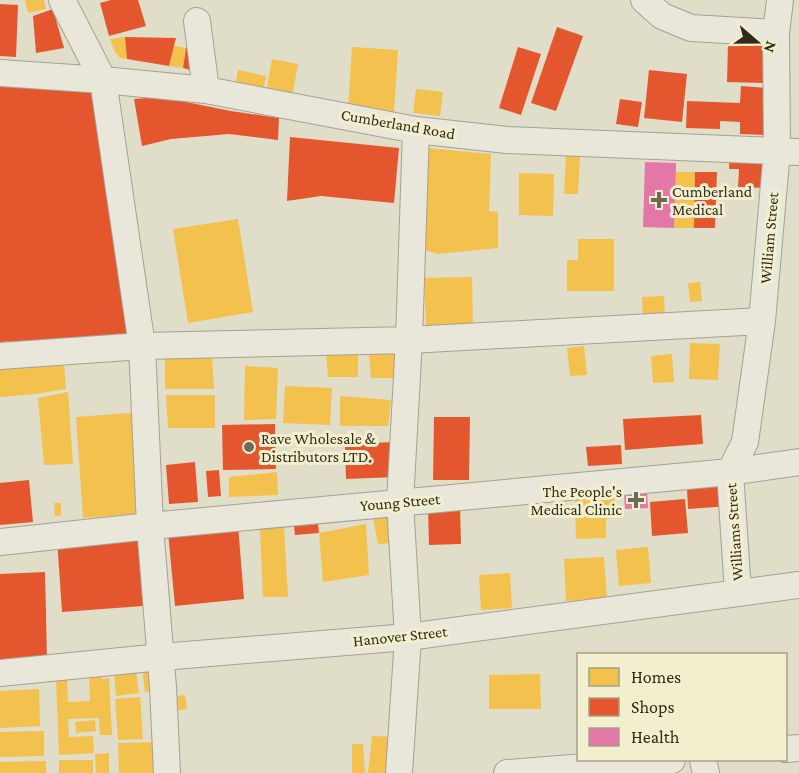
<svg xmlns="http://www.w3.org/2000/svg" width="799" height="773" font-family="'Crimson Pro',serif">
<rect width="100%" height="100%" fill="#e0ddc9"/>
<path fill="#f2c14e" d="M25 0H44L46 9 28 13Z
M125 37 127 59 120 58 115 52 110 39Z
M174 46 186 48 183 68 169 66Z
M352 47 398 50 394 112 348 109Z
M272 59 298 64 292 98 266 93Z
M238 70 266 76 264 87 236 82Z
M416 89 443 92 440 116 413 113Z
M426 148 491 154 489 211 498 212V248L437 254 423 249Z
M566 155 580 156 578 194H564Z
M675 172H695L694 228H674Z
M519 173 554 174 553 216 519 215Z
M238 219 253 312 188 323 173 229Z
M578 239H614V291H567V260H578Z
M472 277 473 326 426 327 424 278Z
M700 282 702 301 690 302 688 283Z
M664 296 665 320 643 321 642 297Z
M690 343 720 344 718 380 689 379Z
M584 346 587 375 570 376 567 348Z
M326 354 358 355V377H328Z
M369 354H399V378H371Z
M672 354 674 382 653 383 651 356Z
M212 355 214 389H165V357Z
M64 365 66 389 35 394 0 397V369Z
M245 366 278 368 276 419 244 420Z
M285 386 332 388 330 425 283 423Z
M68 392 73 464 44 465 38 398Z
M166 395H215V428H168Z
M340 396 391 400 388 426H340Z
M142 412 150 513 83 518 76 417Z
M277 472 278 495 229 497V477Z
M614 493 615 518 606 519V538L576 539 575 495Z
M54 503H61V516H55Z
M402 513 403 542 378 544 373 517Z
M366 524 369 575 323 582 319 533Z
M284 527 288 597H263L260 529Z
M648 547 651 583 619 586 616 550Z
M604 557 607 598 566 601 564 559Z
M510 573 512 608 481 610 479 575Z
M154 665 157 690 145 692 142 666Z
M136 672 139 693 116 696 114 674Z
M540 674 541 709H489V675Z
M89 676H102V679L109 678 112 735H100L99 718 68 719 69 737 93 736 94 753 59 755 56 679 67 678 68 702 90 701Z
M39 689 40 726 0 728V691Z
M185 695 187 709 172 711 170 697Z
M140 697 143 739 118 740 115 699Z
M95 720 96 731 76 733 75 722Z
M44 731V756L0 757V732Z
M372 736 398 737 397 773H368Z
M159 742V773H119L118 743Z
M352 744H363L365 773H352Z
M109 753V773H96L95 754Z
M59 760H93V773H59Z
M46 761V773H0V762Z"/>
<path fill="#e4572e" d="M111 0H138L146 26 109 36 100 3Z
M0 4 18 5 16 57 0 56Z
M53 9 64 48 36 53 33 16Z
M557 27 583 36 556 111 531 103Z
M125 37 176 38 169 66 127 59Z
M728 43 767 44 766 83 727 82Z
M518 47 541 54 521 115 499 108Z
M186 48 197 50 201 73 183 68Z
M649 70 687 74 682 122 644 118Z
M0 80 109 84 140 335 0 342Z
M741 86 766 88 765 135 740 134V122L720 121V129L686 128 687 101 740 103Z
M161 97 231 111 279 118 278 140 229 134 171 139 142 146 134 99Z
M620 99 642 102 638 127 616 124Z
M290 137 399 148 394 203 321 196 287 201Z
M730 153 768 155 767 188 738 187 739 169H729Z
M695 172H717L715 228H694Z
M701 415 703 444 625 450 623 419Z
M434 417H470L469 480H433Z
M275 424 276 469 223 470 222 425Z
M396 442 397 477 346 479 345 444Z
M621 445 622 464 588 466 586 447Z
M195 462 198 502 169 504 166 465Z
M219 470 221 496 208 497 206 471Z
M29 480 33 522 0 525V483Z
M728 485 730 506 688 509 687 488Z
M685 499 688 533 652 536 650 502Z
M460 506 461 544 429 545 428 507Z
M317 515 319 533 295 535 293 517Z
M238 525 244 599 175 606 168 532Z
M139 533 143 606 62 612 57 539Z
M45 572 47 658 0 659V574Z"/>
<path fill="#e377a8" d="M645 162 676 163 674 228 643 227Z
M647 491 648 508 625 509 624 493Z"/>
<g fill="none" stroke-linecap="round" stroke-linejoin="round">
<g stroke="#a5a193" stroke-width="28">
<path id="minor" d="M62 0 103 80 142 346 150 526 163 687 167 773
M644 0 662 16 691 28 776 33
M197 21 206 90
M0 73 103 80 206 90 416 130 507 140 799 152
M0 356 142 346 409 340 762 321
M0 542 150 526 730 472 799 462
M738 592 730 472 745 442 762 321 777 150 776 33 780 0
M0 673 161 657 408 637 799 585
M786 749 799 748
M703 760 706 773
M399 773 408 637 400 502 409 340 416 130
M507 773 672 760"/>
</g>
<use href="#minor" stroke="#e8e7da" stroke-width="26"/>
</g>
<g fill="#6f6959" stroke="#f2efce" stroke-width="2">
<path d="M656 191h6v6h6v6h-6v6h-6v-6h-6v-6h6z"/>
<circle cx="249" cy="447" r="6"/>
<path d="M633 491h6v6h6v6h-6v6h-6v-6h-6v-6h6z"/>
</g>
<g text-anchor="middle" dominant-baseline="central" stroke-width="6" stroke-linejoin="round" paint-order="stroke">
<g font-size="16" fill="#322b1c" stroke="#f2efce">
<text transform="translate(398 124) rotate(10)">Cumberland Road</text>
<text transform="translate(769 238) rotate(-85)">William Street</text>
<text transform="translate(400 502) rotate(-5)">Young Street</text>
<text transform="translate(734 532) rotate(-94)">Williams Street</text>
<text transform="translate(400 636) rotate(-6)">Hanover Street</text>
</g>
<g font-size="16" fill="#322b1c" stroke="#f2efce" text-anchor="start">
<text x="672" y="191">Cumberland<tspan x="672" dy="18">Medical</tspan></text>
<text x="261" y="438">Rave Wholesale &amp;<tspan x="261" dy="18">Distributors LTD.</tspan></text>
<text x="622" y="491" text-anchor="end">The People's<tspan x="622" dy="18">Medical Clinic</tspan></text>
</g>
</g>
<rect x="577" y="653" width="210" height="108" fill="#f2efce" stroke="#a5a187" stroke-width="1.5"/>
<rect x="589" y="668" width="30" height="18" fill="#f2c14e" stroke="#a5a187" stroke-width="1.5"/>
<text x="631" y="683" font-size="18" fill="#322b1c">Homes</text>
<rect x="589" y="698" width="30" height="18" fill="#e4572e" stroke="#a5a187" stroke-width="1.5"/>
<text x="631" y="713" font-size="18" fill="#322b1c">Shops</text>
<rect x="589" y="728" width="30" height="18" fill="#e377a8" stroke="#a5a187" stroke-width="1.5"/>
<text x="631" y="743" font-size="18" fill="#322b1c">Health</text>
<g transform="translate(757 42) rotate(110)" stroke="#f2efce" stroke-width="4.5" paint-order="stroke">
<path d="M0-4.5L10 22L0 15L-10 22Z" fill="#322b1c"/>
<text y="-9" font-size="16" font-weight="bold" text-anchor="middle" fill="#322b1c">N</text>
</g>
</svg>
